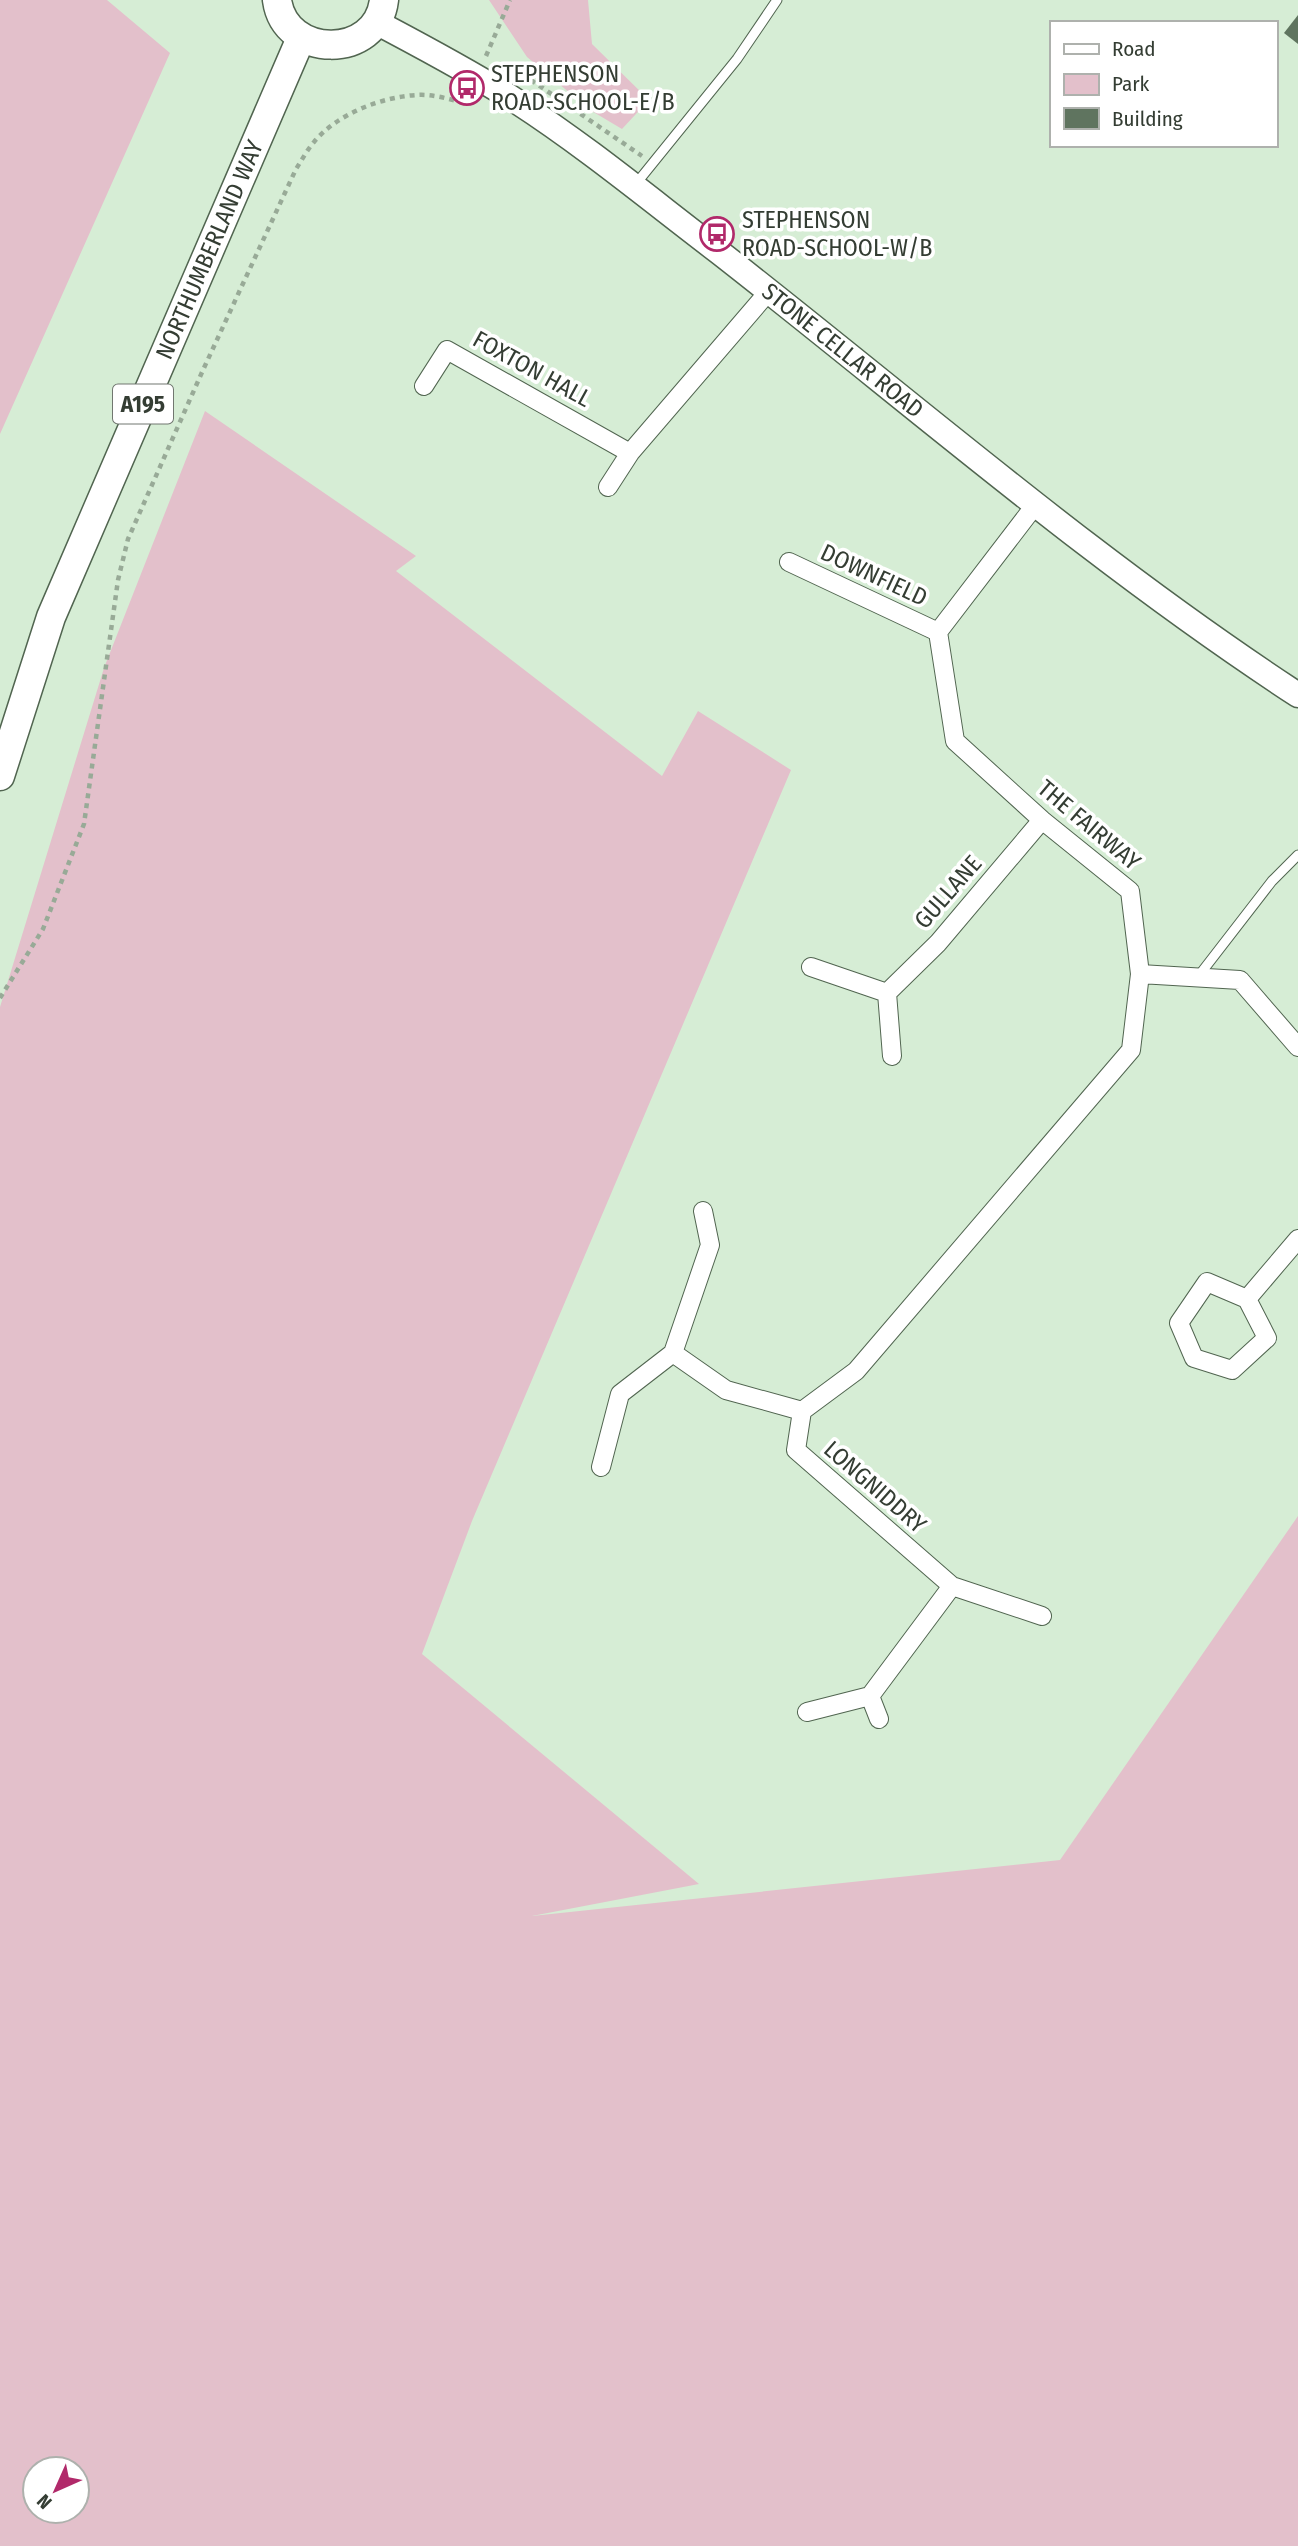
<svg xmlns="http://www.w3.org/2000/svg" width="1298" height="2546" font-family="'Fira Sans Condensed',sans-serif">
<rect width="100%" height="100%" fill="#d6edd5"/>
<path fill="#e3c0cb" fill-rule="evenodd" d="M0 0H107L170 53 0 434Z
M489 0H588L592 44 649 100 622 129 590 110 527 57Z
M205 411 416 556 396 571 662 776 698 711 791 770 472 1521 422 1654 699 1884 532 1916 1060 1860 1298 1516V2546H0V1007L104 668ZM35 2469H77V2511H35Z"/>
<path fill="#5f745f" d="M1298 15V44L1284 33Z"/>
<g fill="none" stroke-linecap="round" stroke-linejoin="round">
<g stroke="#516550" stroke-width="11">
<path id="lane" d="M635 185 737 59 777 0
M1197 978 1272 881 1298 855"/>
</g>
<g stroke="#516550" stroke-width="20">
<path id="street" d="M424 386 447 350 630 453 608 487
M630 453 769 291
M789 562 938 632
M811 967 887 993 938 943 1042 820
M1140 974 1240 980 1298 1047
M887 993 892 1056
M703 1211 710 1245 673 1353 726 1390 802 1411
M1207 1282 1247 1299 1267 1338 1232 1370 1194 1358 1179 1323Z
M1247 1299 1298 1239
M802 1411 856 1371 1131 1050 1140 974 1130 891 1042 820 955 741 938 632 1036 504
M802 1411 796 1450 952 1586 1042 1616
M601 1467 620 1394 673 1353
M870 1696 879 1719
M807 1712 870 1696 952 1586"/>
</g>
<g stroke="#516550" stroke-width="27">
<g id="secondary">
<path id="s1" d="M376 22C423 47 471 72 516 101 587 147 652 201 719 252 910 401 1094 562 1298 695"/>
</g>
</g>
<g stroke="#516550" stroke-width="31">
<g id="primary">
<path d="M277 0C285 59 377 60 384 0"/>
<path id="s2" d="M0 776 51 617 301 38"/>
</g>
</g>
<path stroke="#98aa97" stroke-width="4.5" stroke-dasharray="5 5" stroke-linecap="butt" d="M486 56 510 0
M531 80 642 156
M0 998 43 929 84 824 118 580 128 539 203 370 296 169C302 160 307 150 314 142 337 114 381 97 417 95 431 94 446 98 460 102L462 95"/>
<use href="#lane" stroke="#fff" stroke-width="9"/>
<use href="#street" stroke="#fff" stroke-width="18"/>
<use href="#secondary" stroke="#fff" stroke-width="24"/>
<use href="#primary" stroke="#fff" stroke-width="28"/>
</g>
<defs>
<g id="bus-ring" transform="scale(1.75)"><circle r="9.5" fill="#fff" stroke="#b1296a" stroke-width="1.5"/><path d="M-5-6H5V4H4V6H2V4H-2V6H-4V4H-5ZM-3.5-4V0h7V-4ZM-3.5 1.2v1.5H-2V1.2ZM2 1.2v1.5H3.5V1.2Z" fill="#b1296a"/></g>
</defs>
<g fill-rule="evenodd">
<use href="#bus-ring" x="467" y="88"/>
<use href="#bus-ring" x="717" y="234"/>
</g>
<g text-anchor="middle" dominant-baseline="central" stroke-width="7" stroke-linejoin="round" paint-order="stroke">
<rect fill="#fff" stroke="#717770" stroke-width="2" x="113" y="384.5" width="60" height="39" rx="5"/>
<g font-size="23" font-weight="bold" fill="#343d33">
<text x="143" y="404">A195</text>
</g>
<g font-size="24" fill="#343d33" stroke="#fff" text-anchor="start">
<text x="491" y="74">STEPHENSON<tspan x="491" dy="28">ROAD-SCHOOL-E/B</tspan></text>
<text x="742" y="220">STEPHENSON<tspan x="742" dy="28">ROAD-SCHOOL-W/B</tspan></text>
</g>
<g font-size="24" fill="#343d33" stroke="#fff">
<text stroke="none"><textPath href="#s2" startOffset="567">NORTHUMBERLAND WAY</textPath></text>
<text stroke="none"><textPath href="#s1" startOffset="572">STONE CELLAR ROAD</textPath></text>
<text transform="translate(532 369) rotate(29)">FOXTON HALL</text>
<text transform="translate(874 575) rotate(25)">DOWNFIELD</text>
<text transform="translate(1089 825) rotate(40)">THE FAIRWAY</text>
<text transform="translate(948 892) rotate(-49)">GULLANE</text>
<text transform="translate(875 1487) rotate(41)">LONGNIDDRY</text>
</g>
</g>
<rect x="1050" y="21" width="228" height="126" fill="#ffffff" stroke="#aeb1ad" stroke-width="2"/>
<rect x="1064" y="44" width="35" height="10" fill="#ffffff" stroke="#aeb1ad" stroke-width="2"/>
<text x="1112" y="56" font-size="21" fill="#343d33">Road</text>
<rect x="1064" y="74" width="35" height="21" fill="#e3c0cb" stroke="#aeb1ad" stroke-width="2"/>
<text x="1112" y="91" font-size="21" fill="#343d33">Park</text>
<rect x="1064" y="108" width="35" height="21" fill="#5f745f" stroke="#aeb1ad" stroke-width="2"/>
<text x="1112" y="126" font-size="21" fill="#343d33">Building</text>
<g transform="translate(56 2490) rotate(225)"><circle r="33" fill="#ffffff" stroke="#aeb1ad" stroke-width="2"/>
<path d="M0-5L12 26L0 18L-12 26Z" fill="#b1296a"/>
<text y="-10" font-size="19" font-weight="bold" text-anchor="middle" fill="#343d33">N</text>
</g>
</svg>
